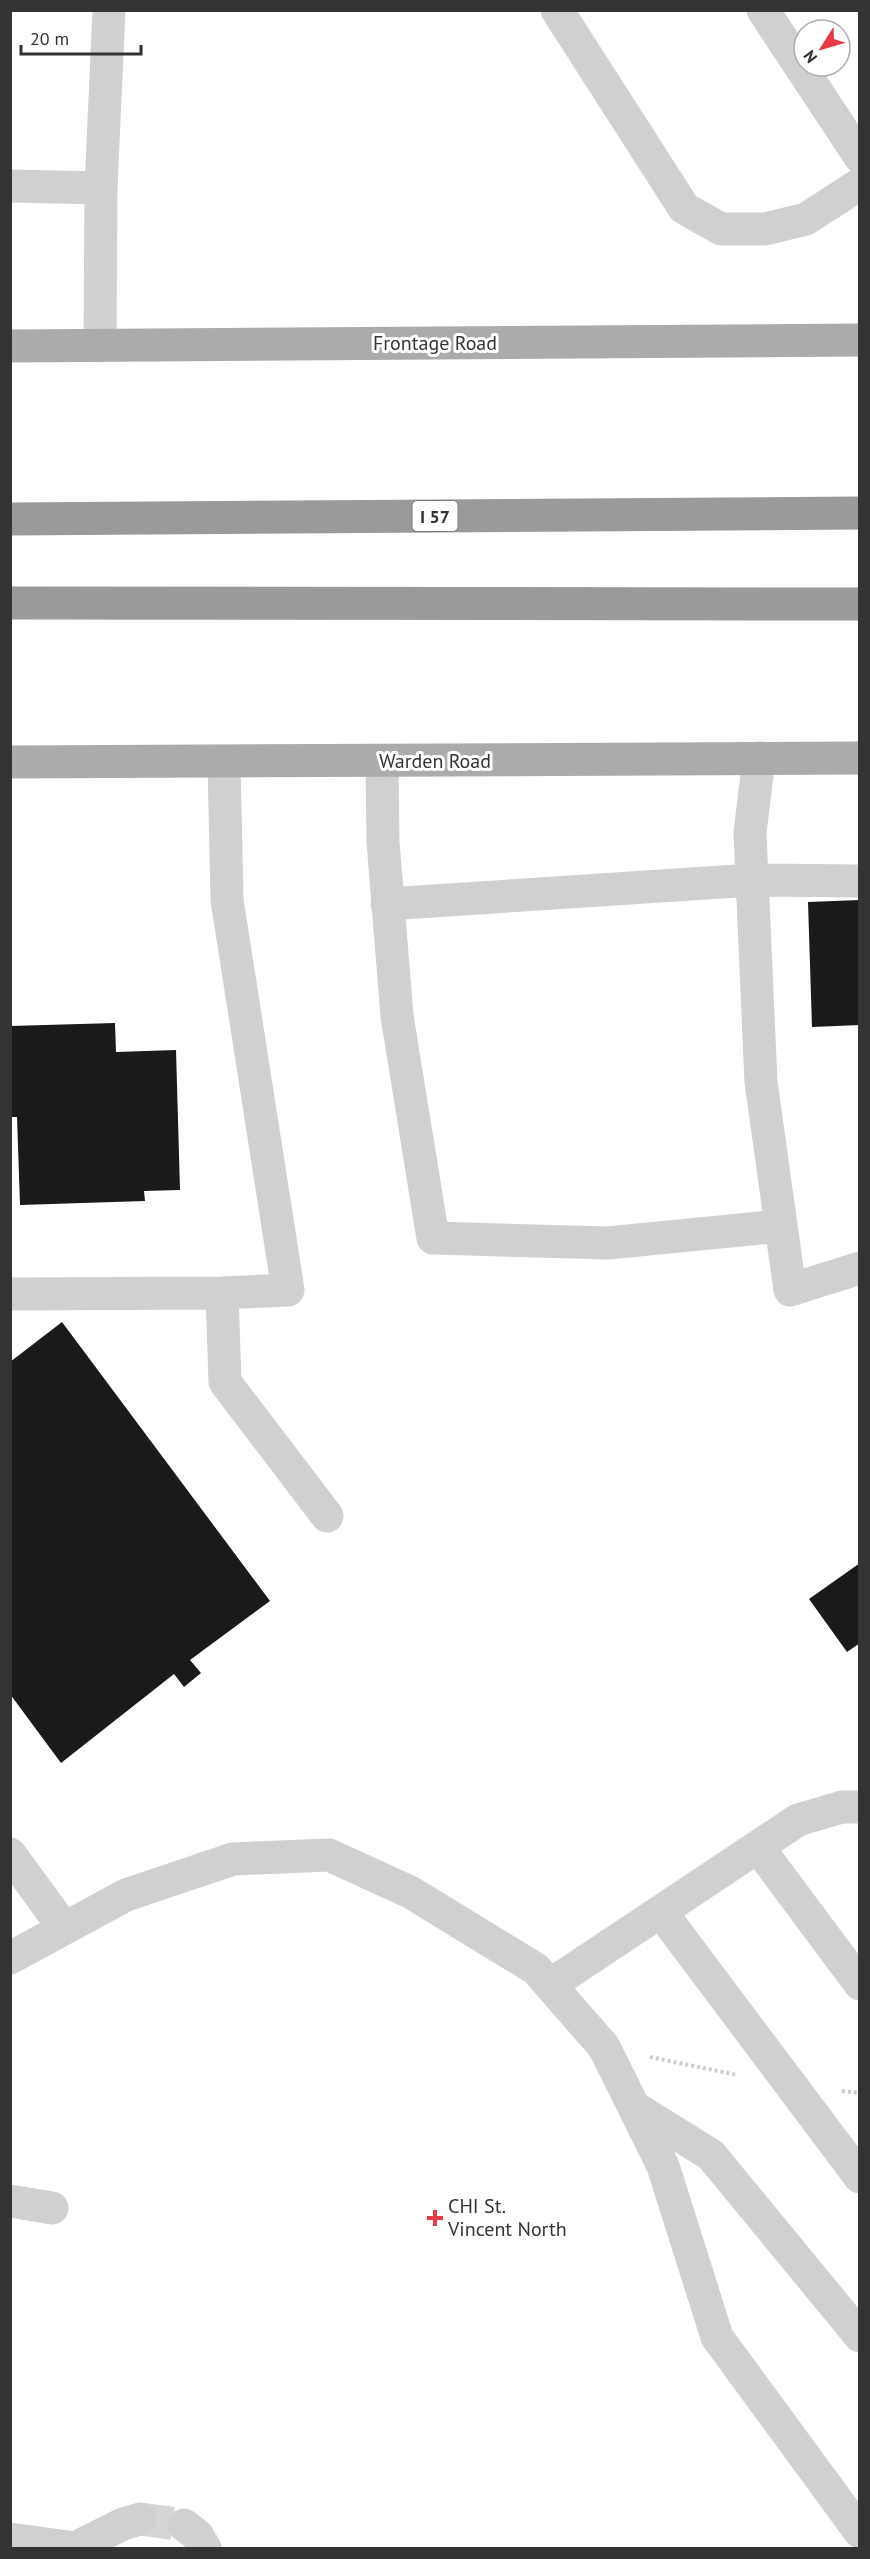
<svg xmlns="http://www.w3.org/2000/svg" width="870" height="2559" font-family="'PT Sans',sans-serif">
<rect width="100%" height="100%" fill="#fff"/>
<path fill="#1a1a1a" d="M860 900V1025L812 1027 808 902Z
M115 1023 116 1052 176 1050 180 1190 144 1191 145 1201 20 1205 17 1117H10V1026Z
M62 1322 270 1601 190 1660 201 1673 184 1687 174 1674 61 1763 10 1694V1362Z
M860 1563V1643L847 1652 809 1599Z"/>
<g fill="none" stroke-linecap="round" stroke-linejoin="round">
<path stroke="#d6d6d6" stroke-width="33" stroke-dasharray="33 16" stroke-linecap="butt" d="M140 2519 184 2525"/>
<path stroke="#cdcdcd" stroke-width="4" stroke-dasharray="3 3" stroke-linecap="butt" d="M650 2057 737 2075
M842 2091 860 2093"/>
<path stroke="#d0d0d0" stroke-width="33" d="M557 10 684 208 721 229H765L806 219 860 184
M763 10 860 157
M10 186 101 188 100 345
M101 188 109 10
M759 758 750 833 761 1082 790 1290 860 1268
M382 761 383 842 397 1016 433 1238 608 1243 781 1226
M387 904 752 880 860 881
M222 1293 225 1382 327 1516
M10 1294 222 1293 288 1290 227 900 224 762
M758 1847 860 1984
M10 1854 64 1928
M661 1912 860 2177
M10 1958 126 1895 233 1859 329 1855 410 1892 536 1969 604 2047 663 2166 717 2337 860 2532
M550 1985 798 1820 842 1807H860
M634 2107 711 2155 860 2336
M10 2201 52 2208
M184 2525 197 2535 205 2548
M10 2539 75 2548
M75 2548 123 2524 140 2519"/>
<path stroke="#ababab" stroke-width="33" d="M10 346 860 340
M10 762 860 758"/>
<path stroke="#9a9a9a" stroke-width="33" d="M10 519 860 513
M10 603 860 604"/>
</g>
<path fill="#e63946" stroke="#fff" stroke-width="2" d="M432 2209h6v6h6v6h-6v6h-6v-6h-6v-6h6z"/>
<g text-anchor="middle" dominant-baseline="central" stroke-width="6" stroke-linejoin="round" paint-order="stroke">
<rect fill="#fff" stroke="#707070" stroke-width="1.5" x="412.5" y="501" width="45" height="30" rx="4.5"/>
<g font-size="18" font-weight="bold" fill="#333">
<text x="435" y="516">I 57</text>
</g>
<g font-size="20" fill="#333" stroke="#fff">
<text x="435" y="343">Frontage Road</text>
<text x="435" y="761">Warden Road</text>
</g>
<g font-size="20" fill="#333" stroke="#fff" text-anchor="start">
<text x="448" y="2206">CHI St.<tspan x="448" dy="23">Vincent North</tspan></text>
</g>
</g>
<rect width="870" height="2559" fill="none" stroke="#333333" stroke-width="24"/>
<g transform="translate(822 48) rotate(233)"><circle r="28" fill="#ffffff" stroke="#adadad" stroke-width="1.5"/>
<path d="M0-4.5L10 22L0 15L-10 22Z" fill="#e63946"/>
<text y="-9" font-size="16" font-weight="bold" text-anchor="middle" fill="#333333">N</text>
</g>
<path d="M21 45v9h120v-9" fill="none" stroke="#333333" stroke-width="3"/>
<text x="30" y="45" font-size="18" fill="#333333" stroke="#ffffff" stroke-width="4.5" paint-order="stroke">20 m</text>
</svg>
